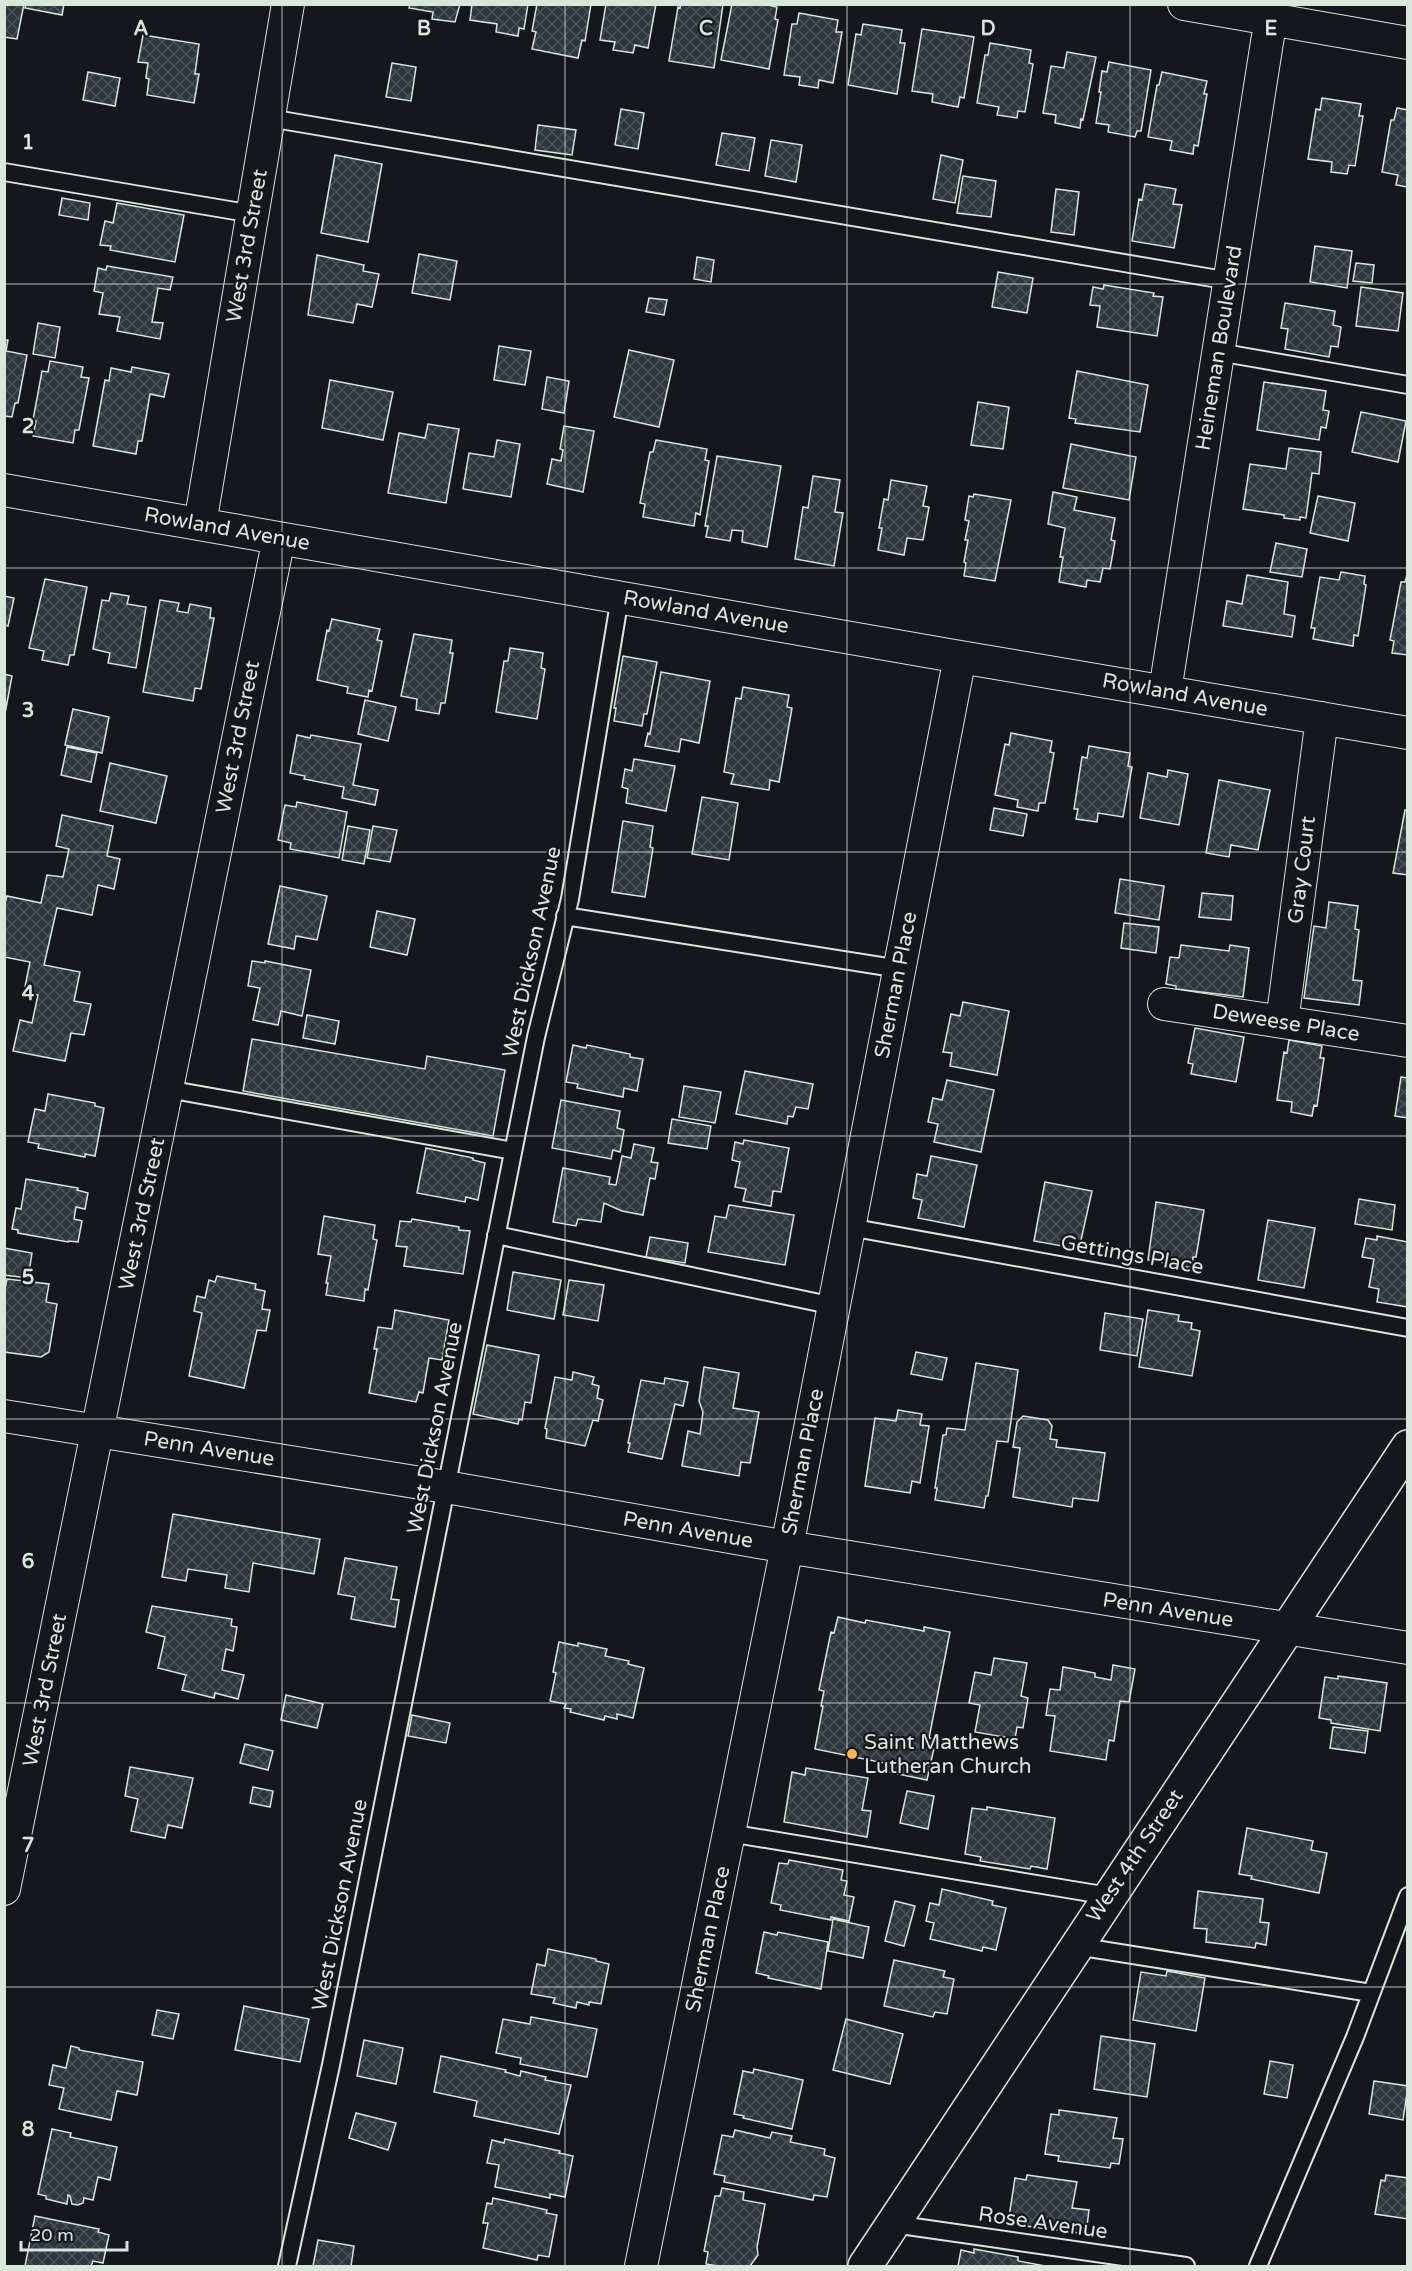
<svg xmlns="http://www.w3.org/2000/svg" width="1412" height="2271" font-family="'Varela Round',sans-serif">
<defs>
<pattern id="building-cross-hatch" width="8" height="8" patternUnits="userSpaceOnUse" patternTransform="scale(1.5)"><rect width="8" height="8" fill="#2c363c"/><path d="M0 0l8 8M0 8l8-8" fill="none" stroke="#4a5358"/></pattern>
</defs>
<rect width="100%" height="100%" fill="#14181c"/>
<path fill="url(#building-cross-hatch)" stroke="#d8e6dc" stroke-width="1.5" d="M4 4H24L17 39 4 37Z
M26 4H64L62 15 25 8Z
M410 4H460L455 22 432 19 433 12 409 8Z
M472 4H528L524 29 519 28 518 36 496 32 497 24 470 20Z
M537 4H591L585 41 582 40 578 58 532 49 536 32 532 31Z
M606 4H656L648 48 635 45 633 53 613 50 615 42 600 40Z
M681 4H723L714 68 669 61 678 7 680 8Z
M732 4H763L777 7 775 19 778 20 769 69 721 60Z
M799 13 838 20 836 32H842L833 83 819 80 818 88 799 85 800 77 784 75 792 24H797Z
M863 24 902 30 900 43H905L897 94 848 85 856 34 861 35Z
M922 29 974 37 964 98 960 97 958 107 932 102 933 94 912 91Z
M143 35 199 44 195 74H199L194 103 147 95 149 79 146 78 148 63 138 62Z
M990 43 1031 50 1029 63 1033 64 1025 112 1018 111 1017 118 997 115 999 107 977 103 985 55H988Z
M1067 52 1096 57 1083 120 1081 119 1080 128 1055 123 1056 115 1043 113 1051 66 1064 68Z
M1109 62 1151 70 1141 131H1137L1135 137 1108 132 1109 125 1096 123 1101 92H1099L1102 71 1107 72Z
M392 63 416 67 411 101 386 97Z
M88 72 120 78 115 106 83 100Z
M1162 72 1207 81 1204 94H1207L1198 146 1194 145 1193 154 1170 150 1172 141 1148 137 1157 85H1159Z
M1322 98 1361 104 1359 116H1363L1355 166 1349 165 1347 174 1331 172 1332 162 1308 159 1316 109 1320 110Z
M1397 108 1408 110V187L1396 185 1398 175 1382 172 1391 120H1394Z
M621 109 644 113 638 149 615 145Z
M538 125 576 130 572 155 535 150Z
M722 133 755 138 749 171 716 165Z
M771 140 802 145 796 182 765 176Z
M335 155 382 164 368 242 321 233Z
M941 155 963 160 955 203 933 199Z
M963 176 996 181 991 217 957 213Z
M1145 184 1176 189 1173 204 1182 205 1174 248 1132 241 1139 199 1142 200Z
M1056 189 1079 192 1074 235 1051 232Z
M62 198 90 203 88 220 59 215Z
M117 203 184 215 175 262 110 250 111 246 100 245 105 221 113 223Z
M1315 246 1352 251 1347 288 1310 282Z
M419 254 457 261 450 300 412 293Z
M317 255 364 265 363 271 379 274 372 307 357 304 353 323 308 315Z
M697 257 714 260 711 282 694 279Z
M1356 263 1374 265 1372 283 1353 281Z
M107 266 173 277 170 290 158 288 152 322 163 323 160 339 117 331 120 317 99 314 103 293 94 291 98 268 106 270Z
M998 272 1033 278 1027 313 992 307Z
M1104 285 1154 293 1153 296 1163 297 1157 336 1097 327 1100 306 1090 305 1093 287 1103 289Z
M1361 287 1403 293 1398 331 1356 326Z
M649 298 667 300 664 315 646 312Z
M1285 303 1335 311 1333 325 1341 327 1338 347 1331 346 1329 357 1285 349 1288 329 1281 328Z
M38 323 60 327 55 358 33 354Z
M4 340H8L6 351 27 355 18 403H15L12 417 4 416Z
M499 346 531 351 525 385 494 380Z
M629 350 674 360 659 427 614 417Z
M50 361 83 367 81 377 89 378 79 430H75L73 443 33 436 36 421 33 420 42 371 48 372Z
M132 367 169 374 164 397 150 394 142 441H138L136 454 93 446 105 380 109 381 111 368 131 372Z
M1077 371 1148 385 1140 432 1075 423 1076 419 1069 418Z
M547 377 569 381 564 413 542 409Z
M330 380 393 392 383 440 322 428Z
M1264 382 1326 391 1323 410 1329 411 1326 428 1321 427 1319 440 1257 430Z
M978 402 1009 407 1003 449 971 445Z
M1361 412 1406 421 1398 462 1352 452Z
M428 424 459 429 446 503 388 493 399 433 425 438Z
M564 426 594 431 583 492 547 484 552 459 561 461 563 450 560 449Z
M497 440 520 444 511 497 463 489 469 453 494 457Z
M656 440 707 449 705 460 709 461 700 515 696 513 694 526 643 517 645 504 640 503 650 452H653Z
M1071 444 1136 457 1129 500 1063 488Z
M1289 448 1321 452 1319 474 1312 473 1306 518 1300 517V520L1284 518V515L1243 509 1250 464 1286 469Z
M717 456 781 466 767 547 742 542 743 531 732 530 730 541 706 537 708 526H705Z
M813 476 840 480 835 512 843 513 834 566 795 559 803 507 808 508Z
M891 480 927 486 923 506 929 507 923 540 907 538 904 555 878 550 882 528H879L884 499 888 500Z
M1053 492 1077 497 1074 510 1115 518 1111 540 1115 541 1110 569 1103 568 1100 582 1087 580 1086 587 1059 582 1063 557H1060L1065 528 1048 524Z
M974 494 1011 500 995 581 964 576 966 563 964 562 968 540H965L969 521 965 520 969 496 973 497Z
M1318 496 1355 503 1348 541 1310 533Z
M1276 543 1307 549 1302 577 1270 572Z
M1341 572 1365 576 1364 584 1366 585 1358 636 1354 635 1353 646 1313 639 1315 628H1311L1320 577 1339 580Z
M1247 575 1288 582 1284 614 1295 616 1292 637 1223 626 1227 601 1242 604Z
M1407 575H1408V655L1392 653 1394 641 1390 640 1401 582H1405Z
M45 579 87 587 74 655H70L68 665 42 660 44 651 29 648Z
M111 593 129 596 127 604 146 607 136 668 108 663 110 653 93 649 102 600 109 601Z
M4 596 14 598 8 626 4 625Z
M160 600 179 603 177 611 188 613 190 604 211 608 210 618H214L201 689 195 688 193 701 143 692Z
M332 619 380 629 377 640 382 641 372 691 369 690 368 697 347 693 348 687 317 680 327 630 329 631Z
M414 634 452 640 450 653H453L445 703H441L439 714 416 710 417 699 401 696Z
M510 648 543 653 541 668 545 669 537 719 496 712 504 661H508Z
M623 656 657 662 647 714H644L642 726 614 721 616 708H614Z
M661 672 710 681 699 743 681 739 679 752 645 746 648 733 650 734Z
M4 674 12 676 4 719Z
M743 687 789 695 787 707 792 708 779 782 770 780 769 790 731 784 734 774 724 772 736 698 741 699Z
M365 700 396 707 388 741 358 734Z
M73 709 109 717 102 753 65 745Z
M1011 733 1052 741 1050 752 1054 753 1045 803H1039L1038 811 1017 807 1018 800 995 795 1005 744 1009 745Z
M297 735 310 738 311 735 361 744 353 785 378 790 375 805 342 798 344 787 304 779 305 776 290 773Z
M1089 746 1130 753 1128 766 1132 767 1123 817 1098 813 1097 822 1076 819 1078 809H1074L1082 757 1087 758Z
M67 747 97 753 91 782 61 775Z
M634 759 675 766 666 811 626 803 628 789 622 787 625 769 632 771Z
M110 763 167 776 156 823 100 811Z
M1168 770 1188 774 1179 825 1140 818 1148 773 1167 777Z
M1219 780 1270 790 1258 850 1231 845 1229 857 1206 853Z
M702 797 738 803 729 860 692 854Z
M297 802 347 812 339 858 290 849 291 843 278 840 285 805 296 807Z
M994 808 1027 814 1023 836 990 830Z
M1405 810H1408V875L1393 873Z
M62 815 113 826 107 856 120 859 114 889 98 885 92 915 57 908 44 965 80 972 74 1001 91 1004 84 1035 71 1033 65 1061 13 1051 20 1020 32 1023 38 995 24 992 30 962 4 957V907L7 896 41 903 47 875 63 877 69 849 56 846Z
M623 821 653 826 650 847 653 848 645 897 612 892Z
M348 826 370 830 364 864 342 860Z
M373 826 397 830 390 862 367 858Z
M1120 879 1164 886 1159 920 1115 913Z
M280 886 327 896 317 940 296 936 294 949 268 944Z
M1202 893 1233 896 1231 920 1199 917Z
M1329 902 1358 906 1355 929 1359 930 1353 980 1362 981 1359 1005 1304 998 1314 926 1326 928Z
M377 911 415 919 407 955 370 947Z
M1124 923 1159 927 1156 953 1121 948Z
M1181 945 1229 951 1230 945 1249 948 1243 997 1176 989V986L1166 984 1170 957 1179 958Z
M252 961 265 963V961L311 970 302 1016 281 1011 278 1025 253 1020 260 988 248 986Z
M963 1002 1009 1011 997 1075 950 1066 952 1053 943 1052 951 1014 960 1016Z
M307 1015 339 1021 335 1044 303 1038Z
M1195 1028 1244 1037 1236 1082 1191 1074 1193 1064 1188 1063Z
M252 1039 425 1069 427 1056 505 1070 493 1136 243 1091Z
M1289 1040 1322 1046 1320 1058H1324L1317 1106 1314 1105 1312 1116 1291 1112 1292 1102 1277 1100 1284 1052 1287 1053Z
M573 1045 586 1048 587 1045 630 1054V1057L643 1059 637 1091 624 1088 623 1097 577 1088 578 1084 566 1082Z
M745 1071 813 1084 808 1109 796 1107 793 1117 788 1116 787 1124 736 1114Z
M1401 1077 1408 1078V1118L1395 1116Z
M947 1080 994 1090 981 1152 934 1142 938 1124 928 1122 933 1098 942 1100Z
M684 1086 721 1092 715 1123 679 1117Z
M48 1094 95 1103V1106L104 1108 95 1156 85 1154V1157L38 1148 39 1144 28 1142 35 1109 45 1111Z
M561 1100 620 1111 617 1128 624 1130 620 1152 613 1150 611 1159 552 1148Z
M672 1119 711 1126 707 1149 668 1143Z
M744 1140 789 1148 781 1192 773 1191 771 1206 743 1201 746 1189 735 1187 740 1162 732 1160 735 1142 743 1144Z
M634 1144 654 1148 651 1162 658 1163 655 1179 650 1178 643 1215 622 1211 604 1203 601 1222 578 1219 576 1226 553 1222 563 1168 610 1177 609 1184 616 1185 622 1156 631 1158Z
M426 1148 473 1158V1160L485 1163 478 1200 466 1197 465 1202 417 1193Z
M931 1156 977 1165 964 1227 918 1218 922 1200 913 1198 917 1174 927 1176Z
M26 1179 78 1188 77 1190 88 1193 85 1209 76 1207 74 1219 82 1221 78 1242 69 1241 68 1242 18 1233V1230L12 1229 16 1208 21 1209Z
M1045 1182 1092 1191 1079 1249 1034 1241Z
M1359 1199 1395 1205 1392 1230 1355 1224Z
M1156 1202 1204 1210 1196 1257H1193L1192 1268 1148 1260Z
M729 1205 794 1215 785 1265 708 1252 715 1216 726 1218Z
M324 1216 375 1225 373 1239 377 1240 368 1290 365 1289 364 1301 326 1295 328 1283H326L331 1256 318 1254Z
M412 1219 459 1227V1230L470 1231 463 1274 404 1266 407 1247 396 1246 400 1221 411 1222Z
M1268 1220 1315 1228 1304 1288 1258 1280Z
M1377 1236 1408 1242V1307L1377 1302 1379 1289 1369 1287 1374 1259 1362 1257 1366 1238 1377 1240Z
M650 1237 688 1243 685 1263 646 1257Z
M4 1248 32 1253 28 1278 4 1275Z
M513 1272 561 1280 554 1319 507 1310Z
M217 1276 256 1284 255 1289 265 1291 262 1309 270 1310 266 1331 257 1330 244 1388 189 1376 202 1313 194 1311 197 1296 205 1298 209 1280 215 1282Z
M7 1279 49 1284 46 1302 57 1304 49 1352 41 1357 4 1352V1294Z
M569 1280 604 1285 598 1321 563 1315Z
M395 1310 449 1320 442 1360 429 1358 423 1393 419 1392 416 1402 369 1393 377 1349H374L378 1327 392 1329Z
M1148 1310 1179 1315 1178 1321 1192 1323 1191 1329 1200 1331 1192 1376 1139 1367Z
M1105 1313 1143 1319 1137 1356 1100 1350Z
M487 1345 539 1355 531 1403 525 1402 522 1420 519 1419 518 1424 473 1414Z
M916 1352 947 1358 942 1380 911 1374Z
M976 1363 1018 1370 1008 1442 997 1441 988 1496H986L984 1508 935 1500 937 1488H935L943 1435H946L947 1428 965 1430Z
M704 1367 739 1373 733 1408 759 1412 750 1463 741 1462 739 1476 682 1466 688 1431 700 1434 703 1412 699 1401Z
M573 1372 594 1377 592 1384 599 1386 597 1398 603 1400 598 1421 593 1420 585 1446 546 1438 547 1429 545 1428 555 1377 572 1380Z
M665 1378 688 1382 683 1406 675 1404 662 1459 628 1452 630 1443H628L641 1380 664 1384Z
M898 1410 922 1414 920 1425 929 1426 920 1483 912 1481 910 1493 865 1486 875 1418 896 1421Z
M1023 1416 1048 1420 1052 1426 1050 1439 1057 1440 1056 1447 1105 1453 1098 1501 1073 1498 1072 1507 1013 1497 1020 1448 1013 1447 1017 1422Z
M173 1514 320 1539 314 1574 253 1563 249 1592 225 1588 227 1575 188 1569 186 1581 162 1577Z
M345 1558 397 1567 391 1599 399 1600 395 1627 351 1619 355 1597 338 1594Z
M152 1606 232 1619 231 1626 237 1627 233 1651 226 1649 222 1670 244 1675 238 1699 215 1693 214 1698 182 1690 186 1675 158 1668 165 1637 146 1632Z
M838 1617 865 1623 866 1620 924 1631V1627L950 1632 929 1738 936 1739 927 1780 888 1772 889 1764 815 1749 823 1706H821L824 1691 819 1690 831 1632 834 1633Z
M559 1642 578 1646V1643L607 1649 605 1656 629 1661 628 1664 644 1668 633 1718 617 1714V1719L605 1716 604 1720 570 1712 571 1709 564 1708 566 1704 550 1701 556 1673 553 1672Z
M994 1658 1027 1663 1021 1696 1028 1698 1023 1728 1017 1727 1015 1739 975 1732 980 1705 969 1703 975 1672 991 1675Z
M1113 1665 1135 1669 1129 1702 1120 1701 1114 1741 1109 1740 1106 1760 1050 1751 1055 1716 1046 1715 1050 1689 1060 1690 1063 1667 1095 1673V1677L1111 1680Z
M1338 1676 1387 1683 1380 1731 1331 1723V1720L1319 1718 1325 1677 1338 1679Z
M286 1695 323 1704 317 1728 281 1720Z
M412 1715 450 1723 446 1743 408 1736Z
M1333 1727 1368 1731 1365 1753 1330 1748Z
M245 1744 273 1751 268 1770 240 1763Z
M130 1767 193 1778 182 1828 168 1825 165 1838 131 1831 138 1799 125 1796Z
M806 1768 868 1778 862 1810 871 1811 867 1837 784 1822 792 1772 805 1775Z
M253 1787 273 1791 270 1807 250 1803Z
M907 1791 934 1796 928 1829 900 1823Z
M987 1807 1055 1818 1047 1869 1031 1866 1030 1869 980 1861 981 1857 965 1854 972 1808 987 1810Z
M1247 1828 1313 1841 1311 1850 1327 1853 1319 1893 1251 1879 1252 1876 1239 1874Z
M789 1860 843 1870 841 1880 847 1881 844 1895 854 1897 849 1921 831 1917V1920L780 1910 781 1905 771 1903 779 1863 788 1864Z
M942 1889 993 1901 992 1905 1006 1908 996 1950 983 1947 982 1951 930 1939 934 1923 926 1921 930 1903 939 1905Z
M1198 1891 1263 1899 1260 1922 1269 1923 1266 1945 1256 1943 1255 1948 1206 1942 1207 1929 1194 1928Z
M895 1901 915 1906 904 1946 885 1941Z
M833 1919 869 1927 863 1958 828 1951Z
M764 1932 777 1935 778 1932 828 1942 821 1989 768 1978 769 1976 756 1973Z
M548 1949 596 1959V1961L609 1964 601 2004 589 2002V2005L577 2002 576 2008 553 2003 555 1998 531 1994 537 1964 545 1966Z
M894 1960 945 1971 943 1977 954 1979 947 2014 935 2012 933 2017 884 2006Z
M1167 1971 1205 1978 1196 2031 1133 2020 1141 1972 1166 1976Z
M244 2006 309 2019 300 2062 235 2050Z
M157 2010 179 2014 173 2039 152 2035Z
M531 2017 597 2029 587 2077 520 2064 521 2058 496 2053 503 2019 530 2024Z
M846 2019 903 2034 890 2084 833 2070Z
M1101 2036 1155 2044 1147 2097 1094 2089Z
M364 2040 403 2048 396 2084 357 2076Z
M71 2046 79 2048V2050L143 2062 137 2095 117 2091 111 2120 59 2109 64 2088 49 2085 53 2065 66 2068Z
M441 2056 506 2070 505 2072 520 2076 521 2071 546 2077 545 2080 571 2085 559 2134 474 2116 477 2101 434 2092Z
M1270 2061 1293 2065 1287 2098 1264 2094Z
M754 2069 803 2080 792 2129 743 2118 744 2116 734 2114 743 2071 753 2073Z
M1374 2081 1408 2086 1403 2120 1369 2114Z
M1059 2110 1117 2118 1113 2138 1123 2139 1119 2164 1111 2163 1110 2168 1058 2161 1059 2156 1045 2154 1051 2114 1059 2115Z
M356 2113 396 2123 388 2150 349 2138Z
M52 2129 71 2133 70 2137 117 2147 110 2180 98 2177 93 2200 84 2198 83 2203 78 2205 72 2204 70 2196 68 2195 67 2204 46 2199V2196L38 2194Z
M735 2130 770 2138 772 2132 792 2136 790 2142 825 2149 824 2155 835 2158 827 2197 814 2195 813 2200 724 2182 725 2176 714 2174 722 2135 733 2137Z
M505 2139 560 2151 559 2153 573 2156 565 2197 550 2194V2198L495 2187 499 2165 487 2163 492 2140 504 2143Z
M1027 2175 1077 2182 1072 2208 1089 2210 1086 2234 1018 2225V2219L1009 2217 1015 2178 1026 2180Z
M1386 2175 1408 2178V2219L1375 2214 1381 2180 1385 2181Z
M722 2188 744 2192 743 2200 765 2204 757 2247 758 2255 750 2266H718L706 2264 708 2252 704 2251 715 2196H720Z
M493 2198 547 2210 546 2213 557 2215 549 2257 538 2255 537 2260 483 2248 488 2223H483L487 2203 492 2204Z
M35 2216 99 2229 98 2232 109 2235 103 2263 93 2261 91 2266H25Z
M318 2240 354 2246 351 2266H313Z
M974 2249 1018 2257V2261L1045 2266H958L961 2250 974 2253Z"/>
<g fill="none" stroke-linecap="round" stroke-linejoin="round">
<g stroke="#d8e6dc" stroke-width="20">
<path id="service" d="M269 118 1230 281
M4 172 253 214
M1218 352 1408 385
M565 916 900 969
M167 1089 513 1151
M849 1227 1408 1328
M496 1235 834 1306
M729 1833 1109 1896
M1076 1946 1371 1993
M893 2224 1186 2266
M287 2266 331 2065 536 1037 570 899 620 597
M1258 2266 1355 2037 1408 1896"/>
</g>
<g stroke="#d8e6dc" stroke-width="34">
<path id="minor" d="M1184 4 1408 43
M4 490 960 657 1408 733
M200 524 288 4
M1165 691 1273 4
M1164 1004 1408 1041
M1282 1022 1322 718
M4 1416 446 1487 787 1547 1408 1648
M4 1889 279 538
M641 2266 787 1547 960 657"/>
</g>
<g stroke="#d8e6dc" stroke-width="36">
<path id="secondary" d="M865 2266 1408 1447"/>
</g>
<use href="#service" stroke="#14181c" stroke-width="16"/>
<use href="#minor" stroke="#14181c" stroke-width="32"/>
<use href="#secondary" stroke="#14181c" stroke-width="33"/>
</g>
<path fill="none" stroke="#d8e6dc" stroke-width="1.5" stroke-opacity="0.55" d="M282 4V2266M565 4V2266M847 4V2266M1130 4V2266M4 284H1408M4 568H1408M4 852H1408M4 1136H1408M4 1419H1408M4 1703H1408M4 1987H1408"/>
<circle fill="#ffb74d" stroke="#14181c" stroke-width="2" cx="852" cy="1754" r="6"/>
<g text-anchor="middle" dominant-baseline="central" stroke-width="4.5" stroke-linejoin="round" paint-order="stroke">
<g font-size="21" fill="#d8e6dc" stroke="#14181c">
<text transform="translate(247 246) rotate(-80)">West 3rd Street</text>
<text transform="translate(1219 348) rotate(-81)">Heineman Boulevard</text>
<text transform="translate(227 529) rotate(10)">Rowland Avenue</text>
<text transform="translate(706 612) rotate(10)">Rowland Avenue</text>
<text transform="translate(1185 695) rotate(10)">Rowland Avenue</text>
<text transform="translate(238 737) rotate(-79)">West 3rd Street</text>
<text transform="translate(1302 870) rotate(-83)">Gray Court</text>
<text transform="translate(532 952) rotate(-78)">West Dickson Avenue</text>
<text transform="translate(896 985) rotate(-79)">Sherman Place</text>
<text transform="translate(1286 1023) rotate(9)">Deweese Place</text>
<text transform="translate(142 1214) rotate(-78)">West 3rd Street</text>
<text transform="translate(1132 1255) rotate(10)">Gettings Place</text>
<text transform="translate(435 1428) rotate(-79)">West Dickson Avenue</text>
<text transform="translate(209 1449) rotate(9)">Penn Avenue</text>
<text transform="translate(803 1462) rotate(-79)">Sherman Place</text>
<text transform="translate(688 1530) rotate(10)">Penn Avenue</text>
<text transform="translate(1168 1610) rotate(9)">Penn Avenue</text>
<text transform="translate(45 1690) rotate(-79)">West 3rd Street</text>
<text transform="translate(1135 1856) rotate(-56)">West 4th Street</text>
<text transform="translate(340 1905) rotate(-79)">West Dickson Avenue</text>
<text transform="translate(708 1939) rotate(-78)">Sherman Place</text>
<text transform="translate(1043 2223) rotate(8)">Rose Avenue</text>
</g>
<g font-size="21" fill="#d8e6dc" stroke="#14181c" text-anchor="start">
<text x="864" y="1742">Saint Matthews<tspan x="864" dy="24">Lutheran Church</tspan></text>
</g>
</g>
<g font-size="20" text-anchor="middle" font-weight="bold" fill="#d8e6dc" stroke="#14181c" stroke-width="4.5" stroke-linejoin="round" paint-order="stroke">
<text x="141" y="35">A</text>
<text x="424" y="35">B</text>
<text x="706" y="35">C</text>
<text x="988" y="35">D</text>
<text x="1271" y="35">E</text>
<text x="28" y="149">1</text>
<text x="28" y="433">2</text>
<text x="28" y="717">3</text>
<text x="28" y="1000">4</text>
<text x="28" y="1284">5</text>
<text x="28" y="1568">6</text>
<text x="28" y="1852">7</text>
<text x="28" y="2136">8</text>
</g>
<rect width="1412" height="2271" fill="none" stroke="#d8e6dc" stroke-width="12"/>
<path d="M21 2241v9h106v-9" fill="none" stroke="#d8e6dc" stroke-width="3"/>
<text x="30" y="2241" font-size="18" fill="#d8e6dc" stroke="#14181c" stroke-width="4.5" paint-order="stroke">20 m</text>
</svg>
